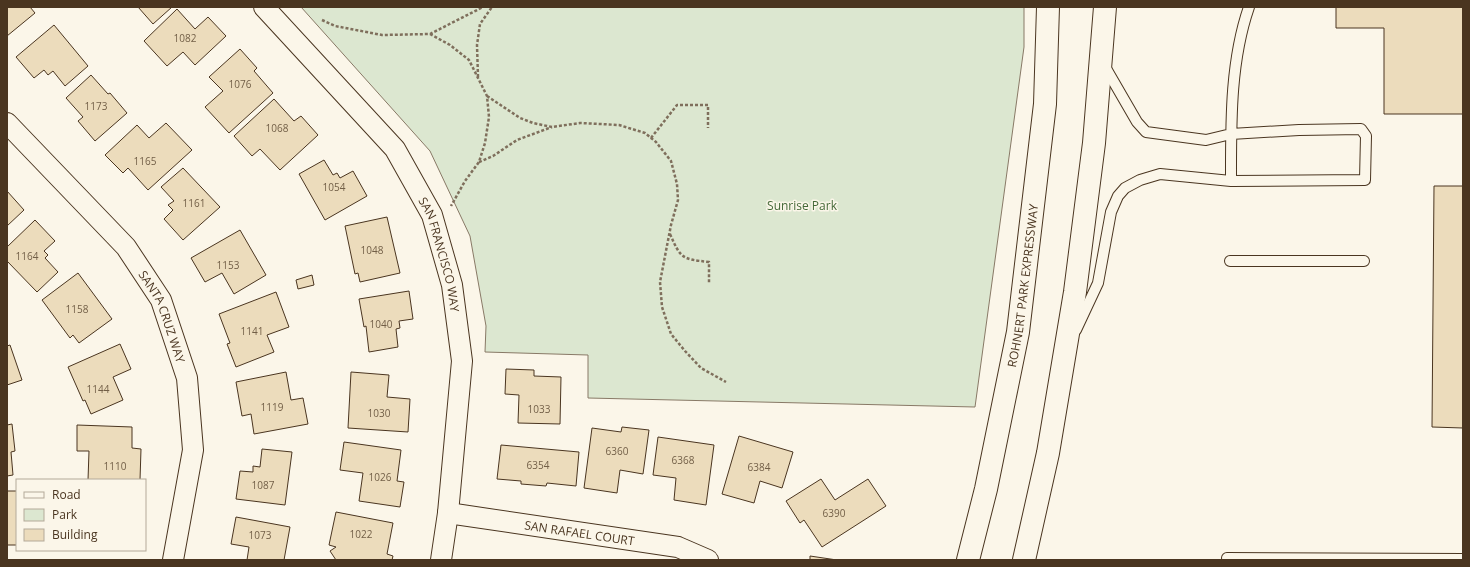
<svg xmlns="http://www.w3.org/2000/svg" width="1470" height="567" font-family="'Open Sans',sans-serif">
<rect width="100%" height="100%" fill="#fbf6e9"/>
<path fill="#dce7d0" stroke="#887966" d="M301 7H1024V47L975 407 588 398V355L485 352 486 326 470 236 430 151Z"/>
<path fill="#ecdcbc" stroke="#4a3520" d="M7 7H30L35 13 7 36Z
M138 7H172L153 24Z
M1336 7H1463V114H1384V28H1336Z
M177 9 195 29 208 17 226 36 195 65 183 52 167 66 144 41Z
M54 25 88 66 65 86 53 71 48 75 44 70 34 78 16 57Z
M240 49 257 68 254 71 273 93 229 133 205 107 223 91 209 77Z
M91 75 108 94 110 93 127 113 95 141 78 121 83 117 66 98Z
M274 99 294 121 301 116 318 135 280 170 260 149 252 156 234 136Z
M166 123 192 150 148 190 128 168 123 173 105 155 137 125 149 138Z
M324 160 333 175 337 173 340 178 353 171 367 196 325 220 299 174Z
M183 168 220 207 183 240 164 219 173 210 168 205 174 201 161 187Z
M1434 186H1463V428L1432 427Z
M7 191 24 210 7 226Z
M387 217 400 273 360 282 358 273 355 274 345 226Z
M35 220 55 241 44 251 48 255 45 258 58 272 37 292 7 261V247Z
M240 230 266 275 234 294 222 273 205 282 191 258Z
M78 273 112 319 79 343 73 335 70 338 42 300Z
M312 275 314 285 298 289 296 280Z
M409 291 413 319 399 321 400 328 396 329 398 347 369 352 366 326 364 327 359 299Z
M276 292 289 327 267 335 274 352 236 367 227 344 230 343 219 314Z
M120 344 131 369 113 377 123 400 91 414 85 400 83 401 68 367Z
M10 345 22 380 7 385V346Z
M506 369 534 370V376L561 377 560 424 518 423 519 395 505 394Z
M286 372 291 400 303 398 308 424 254 434 251 414 242 416 236 382Z
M351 372 389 375 387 397 410 399 408 432 348 428Z
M12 424 15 451 11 452 13 475 7 476V425Z
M77 425 132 427V448L141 449 140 480H88L89 451H77Z
M622 427 649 430 643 474 620 470 617 493 584 488 592 428 621 432Z
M739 436 793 452 782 488 760 481 754 503 722 494Z
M658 437 714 445 706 505 674 500 676 478 653 475Z
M344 442 401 450 397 481 404 482 400 507 359 501 363 473 340 470Z
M501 445 579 452 576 486 547 483 546 486 521 484V481L497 479Z
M262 449 292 452 285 505 236 499 240 471 253 472V466L260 467Z
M821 479 835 500 868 479 886 506 822 547 804 520 800 523 786 501Z
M7 491H17V545H7Z
M336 512 393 523 387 554 393 556 392 560H336L330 551 336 547 329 545Z
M236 517 290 527 284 560H247L249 547 231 544Z
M810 556 837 560H810Z"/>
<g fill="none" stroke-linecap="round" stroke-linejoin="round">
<g stroke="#4a3520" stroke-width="12">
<path id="service" d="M1231 181C1231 123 1230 62 1249 7
M1230 261H1364
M1076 330 1098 283 1111 212 1118 196 1125 188 1140 180 1160 174 1231 181 1365 180 1366 136 1361 129 1299 130 1231 134 1206 140 1146 132 1137 122 1104 65
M1227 558 1463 559"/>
</g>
<g stroke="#4a3520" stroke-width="22">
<g id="minor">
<path id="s1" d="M264 7 395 149 432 215 452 285 462 361 448 513 441 560"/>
<path id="s2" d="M7 123 126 247 161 300 187 378 193 450 173 560"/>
<path id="s3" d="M448 513 678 547 708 560"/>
</g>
</g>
<g stroke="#4a3520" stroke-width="24">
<g id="secondary">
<path id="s4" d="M968 560 986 489 1018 332 1045 104 1048 7"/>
<path d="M1024 560 1048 453 1075 292 1094 143 1105 7"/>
</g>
</g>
<path stroke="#7f6f5c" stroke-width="2.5" stroke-dasharray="3 2" stroke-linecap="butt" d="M322 20 335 26 382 35 430 34 483 7
M430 34 450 45 469 60 487 96 489 117 485 143 479 162 465 181 451 206
M478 77 477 45 480 24 492 7
M487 96 520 118 533 123 552 127 580 123 619 125 645 133 656 142 671 161 677 184 678 200 671 225 660 282 662 307 671 334 685 351 701 368 726 382
M651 138 677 105H708V128
M479 162 493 156 517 140 552 127
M670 234C681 259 682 259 709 262V284"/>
<use href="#service" stroke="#fbf6e9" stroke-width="10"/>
<use href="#minor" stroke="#fbf6e9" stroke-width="20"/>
<use href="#secondary" stroke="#fbf6e9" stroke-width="22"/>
</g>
<g text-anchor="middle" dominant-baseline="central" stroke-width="3" stroke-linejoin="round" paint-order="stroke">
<g font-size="10" fill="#725f47">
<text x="185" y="38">1082</text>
<text x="240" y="84">1076</text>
<text x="96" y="106">1173</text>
<text x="277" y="128">1068</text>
<text x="145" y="161">1165</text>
<text x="334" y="187">1054</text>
<text x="194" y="203">1161</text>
<text x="372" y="250">1048</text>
<text x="27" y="256">1164</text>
<text x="228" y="265">1153</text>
<text x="77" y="309">1158</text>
<text x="381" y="324">1040</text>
<text x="252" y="331">1141</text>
<text x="98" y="389">1144</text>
<text x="272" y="407">1119</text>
<text x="539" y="409">1033</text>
<text x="379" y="413">1030</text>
<text x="617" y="451">6360</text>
<text x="683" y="460">6368</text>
<text x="538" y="465">6354</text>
<text x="115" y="466">1110</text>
<text x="759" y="467">6384</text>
<text x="380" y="477">1026</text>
<text x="263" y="485">1087</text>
<text x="834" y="513">6390</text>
<text x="361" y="534">1022</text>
<text x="260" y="535">1073</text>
</g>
<g font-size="12" fill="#436837" stroke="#fbf6e9">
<text x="802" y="205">Sunrise Park</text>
</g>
<g font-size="12" fill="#4a3520" stroke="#fbf6e9">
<text stroke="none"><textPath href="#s1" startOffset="309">SAN FRANCISCO WAY</textPath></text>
<text stroke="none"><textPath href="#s4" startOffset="280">ROHNERT PARK EXPRESSWAY</textPath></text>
<text stroke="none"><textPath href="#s2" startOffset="251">SANTA CRUZ WAY</textPath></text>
<text stroke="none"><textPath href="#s3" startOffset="133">SAN RAFAEL COURT</textPath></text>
</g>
</g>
<rect width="1470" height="567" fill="none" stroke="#4a3520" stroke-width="16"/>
<rect x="16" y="479" width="130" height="72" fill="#fbf6e9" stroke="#b4a999"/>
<rect x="24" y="492" width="20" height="6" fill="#fbf6e9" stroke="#b4a999"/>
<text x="52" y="499" font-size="12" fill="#4a3520">Road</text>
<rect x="24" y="509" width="20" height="12" fill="#dce7d0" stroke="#b4a999"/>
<text x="52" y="519" font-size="12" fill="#4a3520">Park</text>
<rect x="24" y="529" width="20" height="12" fill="#ecdcbc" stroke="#b4a999"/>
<text x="52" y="539" font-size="12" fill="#4a3520">Building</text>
</svg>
